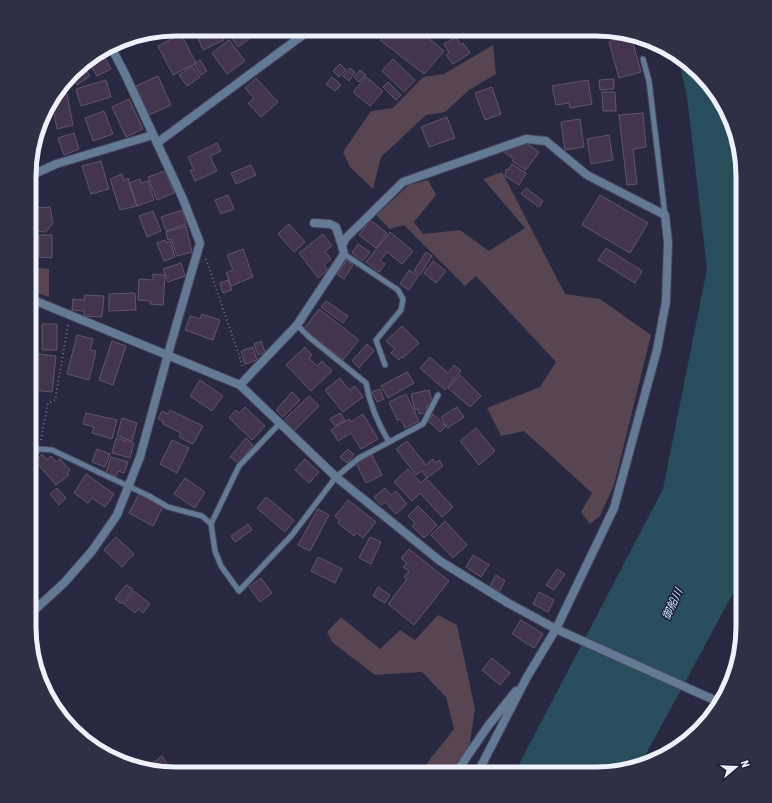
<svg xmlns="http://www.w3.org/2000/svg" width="772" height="803" font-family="'Asap Condensed','Noto Sans JP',sans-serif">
<rect width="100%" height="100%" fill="#282841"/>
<path fill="#574651" d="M493 45 496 74 469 90 445 112 426 115 381 157 373 189 350 167 343 152 371 111 393 108 423 77 444 74Z
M502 172 565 294 600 299 651 335 614 485 600 516 590 524 581 512 592 493 524 431 501 436 487 408 540 387 556 362 476 276 465 286 404 225 390 229 376 215 409 185 428 180 436 195 414 222 423 234 460 230 489 251 525 228 483 179Z
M31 267 49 269V297L31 291Z
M438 615 457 625 475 709 465 774H425L428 762 454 729 446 697 422 672 375 675 332 642 327 632 341 617 380 649 400 630 415 640Z"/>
<path fill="#284d5b" d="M678 57 718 94 735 129 743 167V575L639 767 605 774H514L663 489 707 269 687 96Z"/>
<path fill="#44354f" stroke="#63536d" d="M194 29H220L224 40 203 50Z
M240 29H244L250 38 238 47 230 36Z
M258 29H269L262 35Z
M280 29H293L284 36Z
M390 30H419L444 51 424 74 380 40Z
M181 34 196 63 173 75 158 46Z
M631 36 641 72 619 78 609 42Z
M456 37 461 45 463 43 470 53 453 64 446 55 449 53 444 44Z
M229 40 245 61 227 74 212 53Z
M104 56 111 69 97 76 90 64Z
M393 59 415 80 404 92 382 71Z
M200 60 207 71 201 75 194 64Z
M82 64 90 76 77 85 71 75Z
M340 64 346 70 339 77 333 71Z
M192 66 200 77 187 86 179 75Z
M350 68 355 72 349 81 343 76Z
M360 70 366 75 359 82 354 77Z
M158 76 171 105 149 115 136 86Z
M332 77 341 85 335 91 326 84Z
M366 77 383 91 370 106 353 92Z
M69 78 73 84 58 95 57 93Z
M256 78 278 102 261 117 248 103 254 98 245 88Z
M614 79V89L600 90 599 80Z
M106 80 111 97 81 106 76 89Z
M588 80 592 104 570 108 569 103 556 105 552 86Z
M388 82 401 95 396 100 383 87Z
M492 87 501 114 485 120 475 93Z
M602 92H615L616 111H603Z
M67 94 73 125 57 129 51 100 53 97Z
M129 99 143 129 126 137 112 107Z
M104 111 113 134 93 141 85 118Z
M643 113 646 147 633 149 637 184 627 185 619 115Z
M447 117 455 138 429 147 421 127Z
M580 119 584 147 565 150 561 122Z
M74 133 79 149 64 155 58 138Z
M609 135 613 160 591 164 587 139Z
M523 141 539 152 526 170 512 161 514 159 505 153 507 149Z
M217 143 221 151 210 156 217 171 195 181 190 170H194L188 157Z
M101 161 109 189 91 194 82 166Z
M512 164 526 173 519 185 505 176 506 169 508 170Z
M251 165 256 175 236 184 231 173Z
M165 171 174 193 157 200 148 177Z
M122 174 124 181 128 178 137 206 120 210 110 179Z
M140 179 141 183 148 181 154 200 137 206 129 183Z
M526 188 543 201 539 207 521 194Z
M228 195 234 209 221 214 215 200Z
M600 195 648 223 630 253 582 225Z
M50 207 53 223 46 232 31 231 32 208Z
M182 210 186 224 166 231 161 217Z
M153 211 161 231 147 237 139 216Z
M370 220 387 233 376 248 359 235Z
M289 224 305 242 294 252 278 234Z
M186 226 192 252 177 256 171 239 168 240 166 232Z
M390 232 413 251 402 264 387 252 380 260 385 264 379 272 366 262Z
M323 234 332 246 325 251 331 259 324 265 328 270 318 278 299 253Z
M39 235H52V258L39 257Z
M165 240 166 243 170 241 175 257 164 261 157 243Z
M358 244 370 252 363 261 352 253Z
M606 248 642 271 635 283 598 260Z
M243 249 253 277 231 286 226 273 233 270 227 255Z
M426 252 432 256 420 275 414 271Z
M347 260 353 265 344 279 337 274Z
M433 261 446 271 436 283 424 273Z
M181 263 185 276 168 282 163 269Z
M409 270 418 276 409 290 400 284Z
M153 274 165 275 163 305 150 304 151 301 138 300 139 279 153 280Z
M228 280 232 290 223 293 220 283Z
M135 293 136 310 109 311V294Z
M85 295 104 296 102 317 84 316V311L72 310 73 299 84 300Z
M326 301 348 316 343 323 321 307Z
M319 309 359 340 343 360 304 329Z
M202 314 220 320 213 340 185 330 190 316 200 319Z
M42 324H57V350H42Z
M402 326 419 343 403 358 402 357 399 360 391 353 395 349 386 341Z
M77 335 93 339 90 350 96 351 89 380 67 374Z
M112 341 126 346 113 385 99 380Z
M261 341 265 352 258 355 254 344Z
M367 344 374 351 359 368 352 361Z
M253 347 257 360 245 364 241 351Z
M305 347 312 355 309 358 317 366 322 361 332 371 311 391 286 365Z
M31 353 56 356 52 392 31 390Z
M430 357 448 373 454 365 461 371 445 390 420 368Z
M407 372 414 383 388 398 381 386Z
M460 375 481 396 470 407 448 388Z
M340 378 349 390 355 386 363 397 343 412 325 390Z
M200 380 223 396 212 411 190 396Z
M380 389 384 399 377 402 372 392Z
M429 390 433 405 426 406 428 412 419 414 418 409 415 410 411 394Z
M292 392 300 400 283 417 276 410Z
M406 394 419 421 405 428 401 419 397 420 389 402Z
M31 395H33V400H36V421H30Z
M309 396 319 406 293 432 283 421Z
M245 407 265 426 252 440 229 418 236 410 239 413Z
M457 407 464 417 448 428 441 417Z
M170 410 203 426 193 444 179 437 181 433 163 424 164 422 158 419 162 411 168 414Z
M86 413 117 420 112 439 92 433 94 427 83 424Z
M340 413 345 420 335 426 330 419Z
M363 414 378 439 361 449 351 433 338 441 331 430 349 419 351 422Z
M433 414 446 426 440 432 428 421Z
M122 418 137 423 132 441 117 436Z
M476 428 495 451 479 465 460 441Z
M116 438 134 443 130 458 112 453Z
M246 438 253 445 238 463 230 457Z
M172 440 189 448 177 473 160 464Z
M30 441 35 447 30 451Z
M407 441 426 465 433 459 436 463 439 460 443 466 427 478 422 471 416 475 396 449Z
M97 449 110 454 105 467 92 462Z
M348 449 354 455 347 463 340 457Z
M42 454 47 460 51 456 56 462 60 459 70 470 67 473 69 475 56 485 35 461Z
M372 455 382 475 366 483 356 463Z
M111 457 128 462 124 473 118 471 116 476 106 473Z
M305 459 319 472 309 483 295 470Z
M408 469 421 483 426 478 453 507 442 517 420 493 412 501 394 482Z
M86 474 114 494 105 507 92 498 88 503 74 493Z
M185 478 205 492 195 508 174 494Z
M57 488 66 498 59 505 50 494Z
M385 488 391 495 396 491 407 504 396 514 385 502 381 505 374 497Z
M139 494 163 507 153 526 129 513Z
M266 497 294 520 285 532 257 508Z
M348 500 376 522 363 538 357 533 354 536 338 523 340 520 335 516Z
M418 506 437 525 424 538 412 526 415 523 408 516Z
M318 509 329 515 310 551 298 545Z
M445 521 467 545 453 558 431 535Z
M248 524 252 530 235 542 231 536Z
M116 537 134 554 122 567 104 550Z
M370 537 381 542 371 564 359 558Z
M409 549 449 581 414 625 388 604 407 579 404 577 409 571 403 567 407 563 401 558Z
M473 555 489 565 481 577 466 567Z
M318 557 342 569 335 583 311 571Z
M557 569 565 574 554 590 546 585Z
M496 575 505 581 499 592 490 586Z
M261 578 272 593 260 602 249 587Z
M126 585 133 589 122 604 115 599Z
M378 587 390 595 385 603 373 596Z
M134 591 150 604 143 613 138 609 135 613 124 604Z
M539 592 554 600 548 612 533 604Z
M521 620 543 634 534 648 512 634Z
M492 658 510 673 500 685 482 670Z
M162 756 174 774H167L146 768Z"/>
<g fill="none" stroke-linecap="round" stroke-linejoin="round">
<g stroke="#44445c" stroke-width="7">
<path id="service" d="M643 59 649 81 665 215
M344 254 398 290 403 299 401 310 376 340 385 365
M297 325 309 337 366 383C370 405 377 422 389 442
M30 458 39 449 52 450 149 496 168 507 202 516 211 524 215 551 221 566 239 591 292 535 336 477 359 458 423 424 438 395
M211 524 239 466 280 423"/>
</g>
<g stroke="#44445c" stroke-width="10">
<path id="minor" d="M111 47 125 74 183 199 200 243 168 354
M32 175 56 164 153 135
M314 223 330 224 336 227 342 246
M31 299 240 385 336 477 440 561 508 603 556 629
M240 385 297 325 344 254 342 246 345 239 403 182 526 139 546 141 587 175 665 215 668 242 666 301 657 350 614 508 556 629 527 677 477 774
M455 774 488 726 516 691"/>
</g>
<g stroke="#44445c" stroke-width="10">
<path id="tertiary" d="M157 143 311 29
M29 615 64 583 92 551 117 515 140 457 168 354
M556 629 721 703"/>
</g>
<path stroke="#6e6e84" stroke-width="2" stroke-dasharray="1 3" stroke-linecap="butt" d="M206 259 243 367
M41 440 48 403 55 400 68 325"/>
<use href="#service" stroke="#637994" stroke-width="5"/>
<use href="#minor" stroke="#637994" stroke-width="8"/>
<use href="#tertiary" stroke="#637994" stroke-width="8"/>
</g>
<g text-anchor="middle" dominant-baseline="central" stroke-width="3" stroke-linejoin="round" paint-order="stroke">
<g font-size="11" font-style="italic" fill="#c4ecfc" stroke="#1e1e36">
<text transform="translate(672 604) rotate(-65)">御船川</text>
</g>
</g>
<path d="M0 0H772V803H0ZM176 36H596A140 140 0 0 1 736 176V627A140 140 0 0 1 596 767H176A140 140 0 0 1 36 627V176A140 140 0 0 1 176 36Z" fill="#2f2f46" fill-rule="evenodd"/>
<path fill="none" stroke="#f0f1ff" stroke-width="5" d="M176 36H596A140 140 0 0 1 736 176V627A140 140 0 0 1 596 767H176A140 140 0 0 1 36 627V176A140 140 0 0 1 176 36Z"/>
<g transform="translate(736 767) rotate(71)" stroke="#1e1e36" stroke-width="3" paint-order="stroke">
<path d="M0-3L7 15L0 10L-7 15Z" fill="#f0f1ff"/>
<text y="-6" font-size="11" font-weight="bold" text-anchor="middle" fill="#f0f1ff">N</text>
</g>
</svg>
